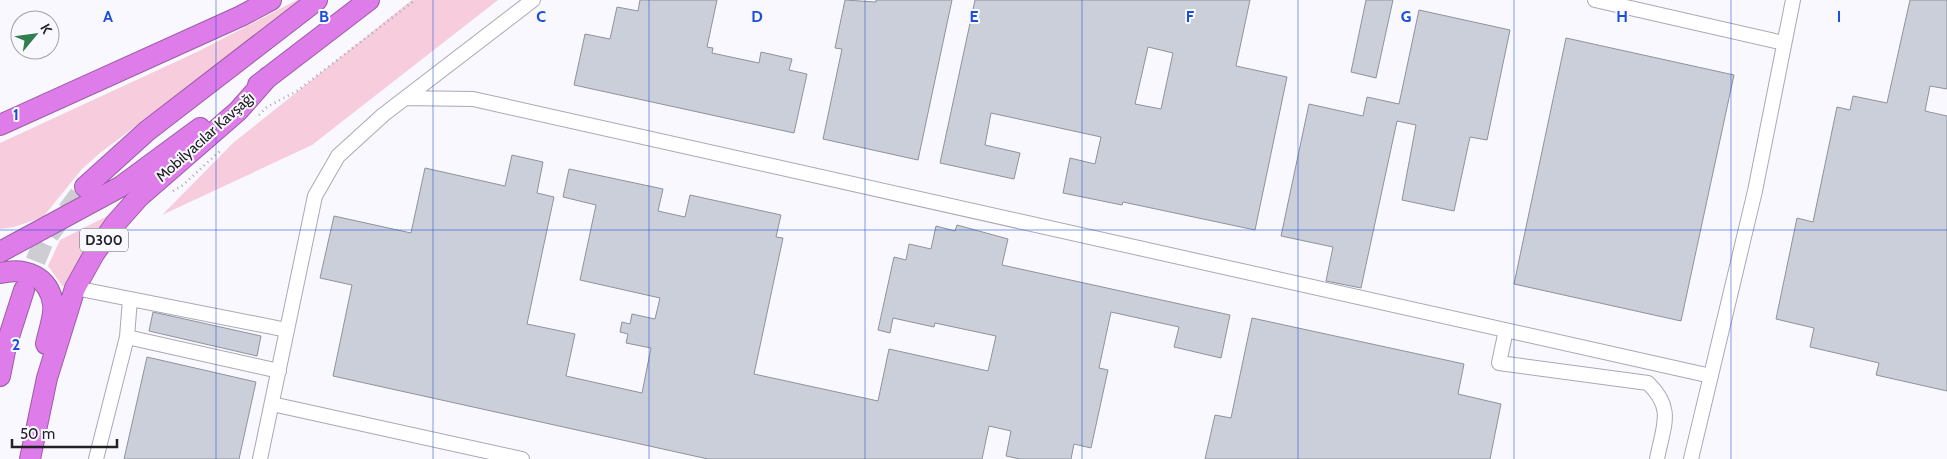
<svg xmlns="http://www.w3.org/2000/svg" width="1947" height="459" font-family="Cabin,sans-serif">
<rect width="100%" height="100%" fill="#f9f8ff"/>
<path fill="#f7ccdd" d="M297 0H303L100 153 82 169 43 217 14 227 0 229V143L199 51Z
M412 0H498L312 145 162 215 233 143Z
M113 213 85 248 63 287 48 266 60 240Z"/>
<path fill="#cbcfda" stroke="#8e929c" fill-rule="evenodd" d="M640 0H717L707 47 713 48 712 53 759 63 761 52 792 59 789 70 807 74 794 133 574 85 585 34 610 39 617 7 638 11Z
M845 0 876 2V0H952L918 160 823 139 842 49 835 48Z
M975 0H1250L1236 66 1287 77 1255 230 1123 202 1122 205 1063 193 1070 158 1095 164 1101 137 991 113 985 145 1020 153 1014 179 940 163ZM1148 47 1173 53 1161 109 1135 104Z
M1366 0H1393L1376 78 1351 72Z
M1910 0H1947V89L1930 86 1925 111 1947 116V391L1876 375 1879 363 1810 347 1814 328 1776 319 1797 218 1813 222 1837 107 1850 110 1853 96 1887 103Z
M1419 10 1510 30 1487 140 1470 137 1454 211 1402 200 1416 125 1397 121 1361 288 1326 281 1333 247 1281 236 1309 104 1363 116 1367 97 1399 104Z
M1566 38 1734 75 1681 321 1514 284Z
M512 155 543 162 537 193 554 197 527 324 575 334 566 376 642 393 651 348 626 343 628 334 620 332 622 322 630 324 632 314 655 319 660 298 580 280 596 205 563 197 569 169 663 189 658 211 685 217 690 195 781 215 776 237 783 238 754 374 878 401 889 349 988 371 996 336 935 323 934 327 893 318 890 333 878 330 894 257 906 260 909 244 931 249 936 226 955 231 957 225 1008 239 1002 265 1230 315 1221 358 1174 347 1179 327 1111 312 1099 368 1108 370 1091 448 1074 444 1071 459H1020L1006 456 1011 431 989 426 982 459H708L333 376 352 285 320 278 334 216 411 233 425 168 505 186Z
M153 312 261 336 257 356 149 331Z
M1252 318 1464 364 1458 394 1501 404 1490 459H1205L1215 415 1231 418Z
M147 357 256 382 239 459H124Z"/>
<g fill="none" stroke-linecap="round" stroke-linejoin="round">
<path stroke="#cecdd4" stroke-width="20" stroke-dasharray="20 10" stroke-linecap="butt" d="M24 289 43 243 85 187"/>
<g stroke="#aaa8b3" stroke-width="16">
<path id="minor" d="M1595 0 1784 43
M405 98 473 99 1711 376
M75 288 287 330
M1506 330 1499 363 1648 383C1675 409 1663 426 1657 459
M127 337 279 371
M272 404 522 459
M96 459 127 337 130 299
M260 459 315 196 338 156 383 115 533 0
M1691 459 1755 191 1793 0"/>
</g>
<g stroke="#9c5da5" stroke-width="22">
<path id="highway" d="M258 85 369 0
M0 125 241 16 271 0
M85 187 147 131 317 0
M0 252 120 187 200 128
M0 273C25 267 49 276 53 304 55 316 48 332 46 344
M0 376 6 346 24 290
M30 459 47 378 75 288 94 254 115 224 139 197 238 111 268 77"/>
</g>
<path stroke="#a7a6ac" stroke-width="2.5" stroke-dasharray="1 4" stroke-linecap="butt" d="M259 115 267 107 297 91 415 0
M173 191 183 185 220 151"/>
<use href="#minor" stroke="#fff" stroke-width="14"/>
<use href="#highway" stroke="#de7de9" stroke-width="20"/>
</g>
<path fill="none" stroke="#1d4ed8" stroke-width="1" stroke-opacity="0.55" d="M216 0V459M433 0V459M649 0V459M865 0V459M1082 0V459M1298 0V459M1514 0V459M1731 0V459M0 230H1947"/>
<g text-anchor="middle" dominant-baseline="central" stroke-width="4" stroke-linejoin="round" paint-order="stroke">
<rect fill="#f9f8ff" stroke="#626267" stroke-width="1" x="80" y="228.5" width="48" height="23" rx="4"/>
<g font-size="14" font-weight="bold" fill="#222126">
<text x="104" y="240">D300</text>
</g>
<g font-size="15" fill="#222126" stroke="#f9f8ff">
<text transform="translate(205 137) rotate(-42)">Mobilyacılar Kavşağı</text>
</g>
</g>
<g font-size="16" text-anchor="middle" font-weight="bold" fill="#1d4ed8" stroke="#f9f8ff" stroke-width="4" stroke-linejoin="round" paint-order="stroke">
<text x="108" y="22">A</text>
<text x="324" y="22">B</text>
<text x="541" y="22">C</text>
<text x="757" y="22">D</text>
<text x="974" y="22">E</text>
<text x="1190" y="22">F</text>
<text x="1406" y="22">G</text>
<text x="1622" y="22">H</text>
<text x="1839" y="22">I</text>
<text x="16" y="120">1</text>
<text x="16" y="350">2</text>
</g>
<g transform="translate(35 35) rotate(61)"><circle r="24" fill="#f9f8ff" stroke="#a3a2a8"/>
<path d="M0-4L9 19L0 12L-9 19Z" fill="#317f4f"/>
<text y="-8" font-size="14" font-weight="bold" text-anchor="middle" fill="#222126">K</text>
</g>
<path d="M12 439v8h105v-8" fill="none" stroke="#222126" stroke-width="2.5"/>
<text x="20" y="439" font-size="15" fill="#222126" stroke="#f9f8ff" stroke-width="4" paint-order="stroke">50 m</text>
</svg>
